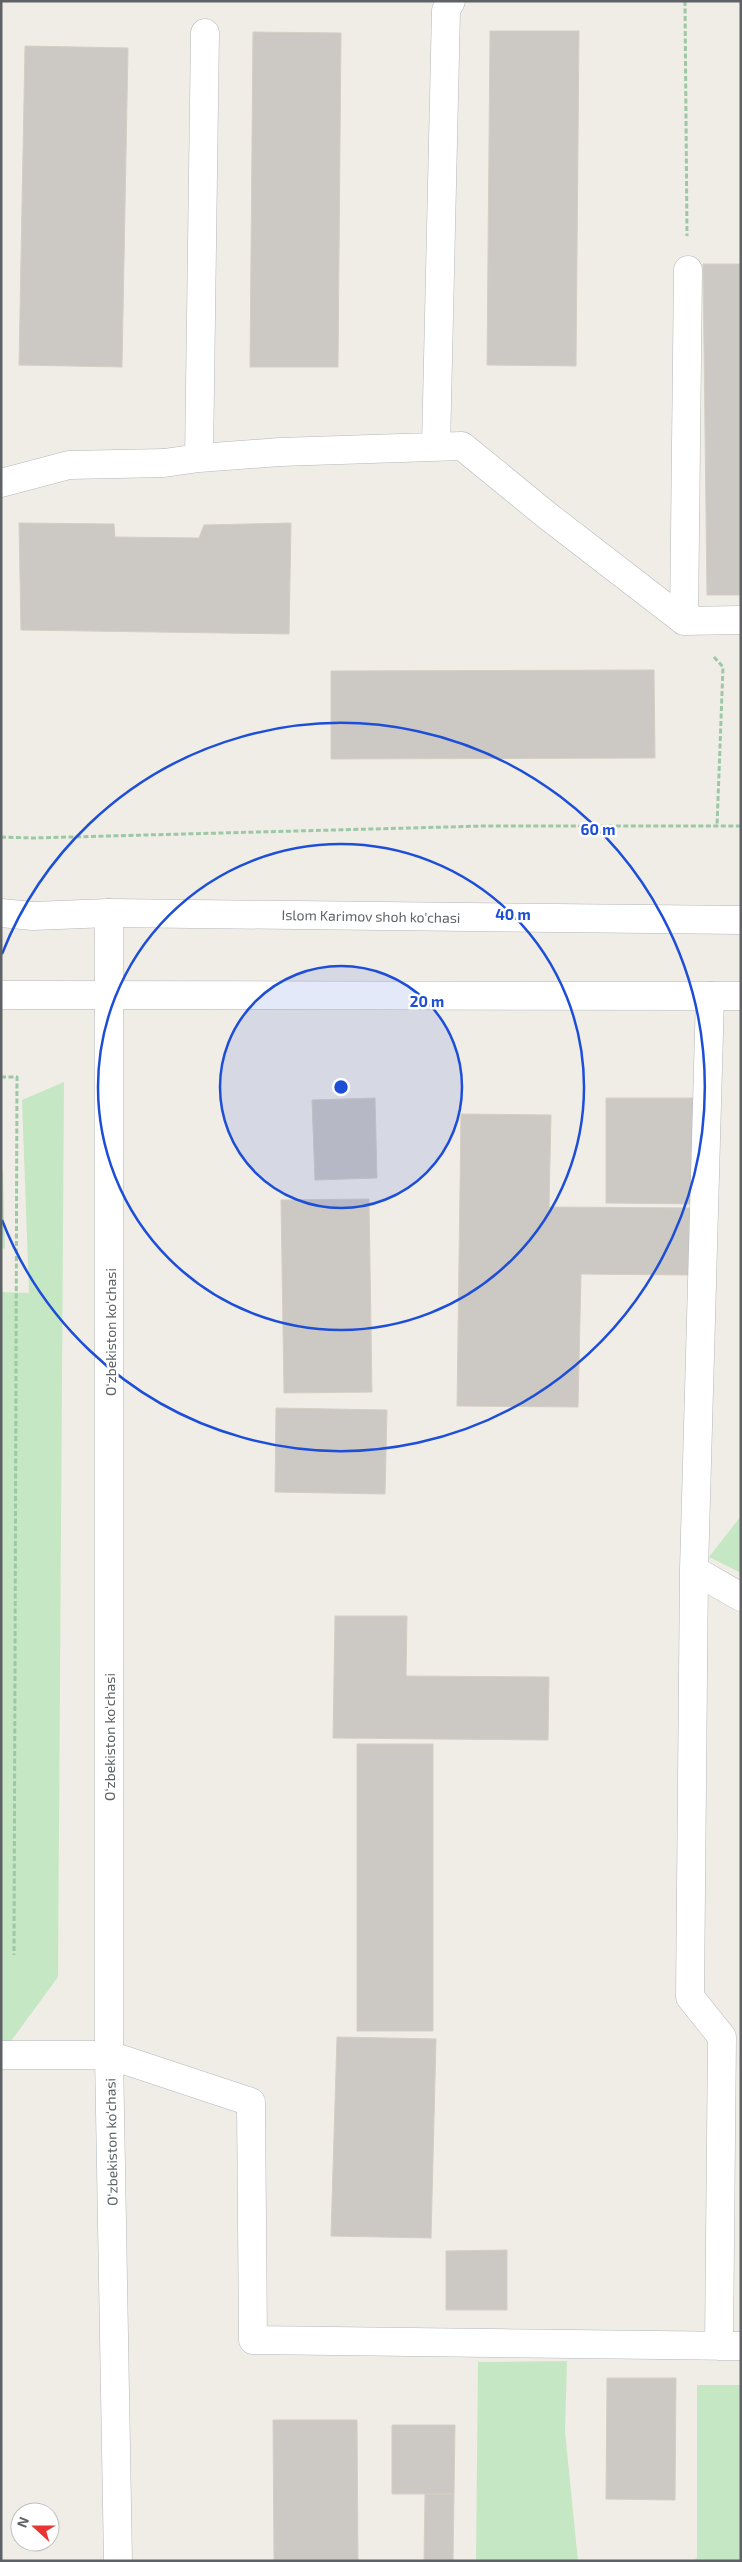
<svg xmlns="http://www.w3.org/2000/svg" width="742" height="2562" font-family="'Exo 2',sans-serif">
<rect width="100%" height="100%" fill="#f0ede6"/>
<path fill="#c6e7c3" d="M64 1082 58 1977 11 2041H1V1292L29 1293 22 1100Z
M1 1171H3L5 1249 1 1248Z
M741 1516V1573L709 1557Z
M567 2361 565 2432 578 2561H476L478 2362Z
M697 2385H741V2561H693L697 2558Z"/>
<path fill="#ccc8c3" stroke="#d5cec4" d="M490 31H579L576 366 487 365Z
M253 32 341 33 338 367H250Z
M25 46 128 48 122 367 19 365Z
M703 264H741V595H707Z
M19 523 114 524 115 537 199 538 204 525 291 523 289 634 21 630Z
M654 670 655 758 331 759V671Z
M375 1098 377 1178 315 1180 312 1100Z
M606 1098H696V1204L606 1203Z
M461 1114 551 1115 549 1207 691 1208 690 1275 581 1274 578 1407 457 1406Z
M369 1199 372 1392 284 1393 281 1200Z
M276 1408 387 1410 385 1494 275 1492Z
M335 1616H407L406 1676 549 1677 548 1740 333 1738Z
M357 1744H433V2031H357Z
M337 2037 436 2039 431 2238 331 2236Z
M507 2250V2310H446V2251Z
M607 2378H676L675 2500 606 2499Z
M273 2420H357L358 2561H274Z
M392 2425H455L454 2494H392Z
M425 2494H454L453 2561H424Z"/>
<g fill="none" stroke-linecap="round" stroke-linejoin="round">
<g stroke="#b3b7bb" stroke-width="29">
<path id="minor" d="M436 447 446 10 451 1
M199 458 205 33
M1 483 69 465 164 463 199 458 280 452 462 446 549 517 684 621 741 620
M684 621 688 270
M710 996 694 1570 690 1997 722 2037 719 2346
M694 1570 741 1597
M1 2055H109L251 2102 253 2340 741 2346"/>
</g>
<g stroke="#b3b7bb" stroke-width="29">
<path id="tertiary" d="M109 913V2055L118 2561"/>
</g>
<g stroke="#b2b6bb" stroke-width="29">
<path id="secondary" d="M1 913 33 916 109 913 741 920
M1 995 741 996"/>
</g>
<path stroke="#9cc8a6" stroke-width="3" stroke-dasharray="5 2.5" stroke-linecap="butt" d="M685 1 687 236
M714 657 723 667 717 826
M1 837 33 838 484 826H741
M1 1077H17L14 1955"/>
<use href="#minor" stroke="#fff" stroke-width="28"/>
<use href="#tertiary" stroke="#fff" stroke-width="28"/>
<use href="#secondary" stroke="#fff" stroke-width="28"/>
</g>
<circle cx="341" cy="1087" r="121" fill="#1d4ed8" fill-opacity=".12"/>
<g fill="none" stroke="#1d4ed8" stroke-width="2.5">
<circle cx="341" cy="1087" r="121"/>
<circle cx="341" cy="1087" r="243"/>
<path d="M2 954A364 364 0 1 1 2 1220"/>
</g>
<g text-anchor="middle" dominant-baseline="central" stroke-width="5" stroke-linejoin="round" paint-order="stroke">
<g font-size="14" fill="#5e6266" stroke="#fff">
<text transform="translate(371 916) rotate(1)">Islom Karimov shoh ko'chasi</text>
<text transform="translate(110 1332) rotate(-90)">O‘zbekiston ko‘chasi</text>
<text transform="translate(109 1737) rotate(-90)">O‘zbekiston ko‘chasi</text>
<text transform="translate(111 2142) rotate(-91)">O‘zbekiston ko‘chasi</text>
</g>
</g>
<circle cx="341" cy="1087" r="8" fill="#1d4ed8" stroke="#fff" stroke-width="2.5"/>
<g font-size="15" text-anchor="middle" font-weight="bold" fill="#1d4ed8" stroke="#fff" stroke-width="5" stroke-linejoin="round" paint-order="stroke">
<text x="598" y="835">60 m</text>
<text x="513" y="920">40 m</text>
<text x="427" y="1007">20 m</text>
</g>
<rect width="742" height="2562" fill="none" stroke="#5e6266" stroke-width="5"/>
<g transform="translate(35 2527) rotate(291)"><circle r="24" fill="#ffffff" stroke="#bfc0c2"/>
<path d="M0-4L9 19L0 12L-9 19Z" fill="#e93433"/>
<text y="-8" font-size="14" font-weight="bold" text-anchor="middle" fill="#5e6266">N</text>
</g>
</svg>
